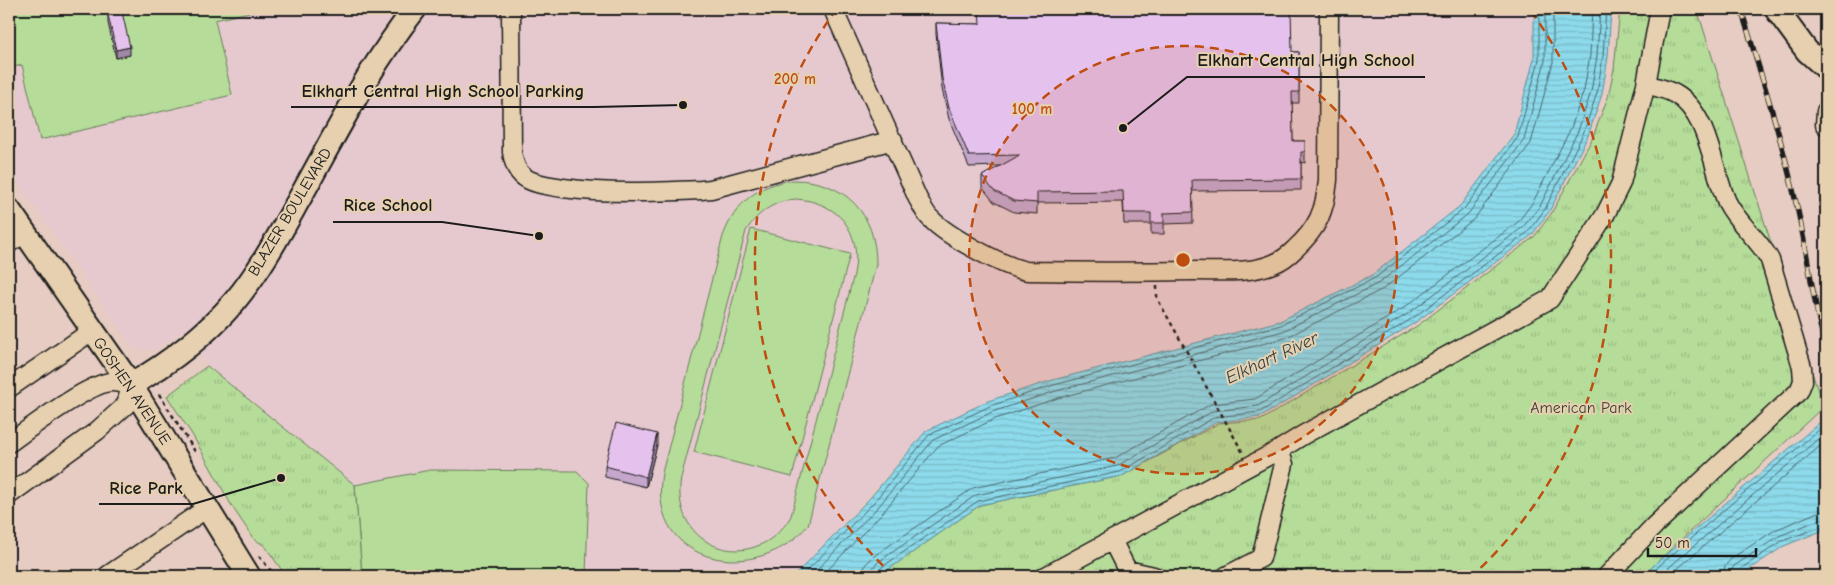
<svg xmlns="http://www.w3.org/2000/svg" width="1835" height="585" font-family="'Comic Neue',sans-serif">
<defs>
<pattern id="park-tufts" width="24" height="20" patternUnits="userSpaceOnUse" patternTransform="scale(1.25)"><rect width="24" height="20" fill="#b5dc99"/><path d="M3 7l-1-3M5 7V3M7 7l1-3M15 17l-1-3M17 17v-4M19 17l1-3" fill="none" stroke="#9bbc83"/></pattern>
<pattern id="water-rules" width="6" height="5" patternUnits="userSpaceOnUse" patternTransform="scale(1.25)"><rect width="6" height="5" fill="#8cdaeb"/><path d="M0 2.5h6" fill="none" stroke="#78bac9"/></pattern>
</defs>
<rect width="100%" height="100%" fill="#e6ccc2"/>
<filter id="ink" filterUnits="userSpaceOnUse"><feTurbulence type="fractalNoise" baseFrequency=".02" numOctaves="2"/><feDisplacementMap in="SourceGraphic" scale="10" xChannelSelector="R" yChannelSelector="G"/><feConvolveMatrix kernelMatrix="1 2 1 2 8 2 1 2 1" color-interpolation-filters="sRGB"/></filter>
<g filter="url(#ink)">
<path fill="#e6c9cf" d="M9 9H1534V59L1516 127 1460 206 1372 275 1280 321 1053 380 988 401 926 431 801 571 794 576H362L355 485 207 366 184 331 153 350 133 348 9 170Z"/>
<path fill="#b5dc99" stroke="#687c5a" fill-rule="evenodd" d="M9 9H262L215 20 232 95 40 140 22 65 9 68Z
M793 180C845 180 877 214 876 265L808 525C760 585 646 568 662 473L723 236C736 202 757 185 793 180ZM795 199C838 201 863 232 854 274L791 516C755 578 669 549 681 478L746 231C758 212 773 202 795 199Z
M751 229 850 254 792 477 694 452Z
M430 470 577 471 589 483 586 576H362L355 485Z"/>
<path fill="url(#park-tufts)" stroke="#687c5a" d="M1620 9H1697L1823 407 1657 562 1644 576H879L980 505 1122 476 1219 423 1261 420 1417 326 1534 237 1551 214 1592 139 1608 97 1614 69Z
M207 366 355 485 362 576H286L265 546 254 539 233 508 193 436 167 396Z"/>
<path fill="url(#water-rules)" stroke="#5f8e98" d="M1534 9H1611L1608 57 1602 94 1588 136 1549 212 1532 235 1416 322 1261 417 1217 422 1122 476 980 505 879 576H794L870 498 926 431 988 401 1053 380 1280 321 1372 275 1460 206 1514 134 1534 59Z
M1826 417V529L1784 546 1739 576H1644L1657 562Z"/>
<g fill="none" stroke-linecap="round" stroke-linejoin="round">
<path stroke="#49686f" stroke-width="1" d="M802 576 874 502 929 435 990 406 1054 385 1281 325 1375 278 1464 209 1518 137 1539 60V9
M811 576 879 506 933 440 992 412 1056 391 1283 331 1379 283 1468 214 1524 140 1545 61V9
M822 576 884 511 938 446 995 419 1058 398 1285 338 1383 289 1474 219 1531 143 1553 62V9
M863 576 865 565 874 556 973 488 1115 458 1211 404 1255 399 1405 307 1518 222 1533 202 1571 128 1584 90 1590 55 1592 9
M870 576 872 569 878 562 976 495 1117 466 1213 411 1258 406 1409 313 1523 227 1540 206 1578 131 1591 92 1597 56 1600 9
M876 576 877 572 882 567 978 501 1120 472 1215 417 1260 412 1413 318 1528 232 1545 209 1583 134 1597 93 1603 56 1606 9
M1650 576 1660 565 1725 509 1826 424
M1659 576 1826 432
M1669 576 1826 441
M1723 576 1725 566 1732 558 1775 530 1818 512 1826 511
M1730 576 1731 571 1734 566 1779 536 1821 519 1826 518
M1737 576 1739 570 1782 541 1826 525"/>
<g stroke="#1c1c1c" stroke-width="21">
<path id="minor" d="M511 9 512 152C514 164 517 174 529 180 539 185 552 186 563 188 608 194 655 192 701 190L711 189 893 140
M833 9 918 199C922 205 925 214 931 219 947 236 1004 267 1027 271 1083 272 1139 272 1194 271 1220 271 1248 274 1273 264 1281 261 1289 255 1295 249 1318 228 1325 211 1328 180L1329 9
M1826 111 1825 125 1826 124
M9 243 25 233
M9 388 92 331
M9 443C30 428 90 382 112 382 118 382 125 384 131 385L126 405 97 431 9 495
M107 576 207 508
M1046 576 1112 540
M1154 576 1127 570 1112 540 1279 450 1303 435 1550 299 1605 215 1621 183 1646 84 1660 9
M1226 576 1261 558 1284 464 1279 450
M1607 576 1655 525 1799 391 1803 381 1802 367 1770 260C1759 239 1738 224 1727 202 1712 169 1709 113 1675 94 1667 89 1655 87 1646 84"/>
</g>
<g stroke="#1c1c1c" stroke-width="26">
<path id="major" d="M1776 9 1807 51 1826 68
M9 210 131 385 249 576
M131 385C169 363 205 336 234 302 259 272 278 237 297 203 334 137 368 68 415 9"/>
</g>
<path stroke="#1c1c1c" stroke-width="2.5" stroke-dasharray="4 4" stroke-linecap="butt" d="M1157 286V298L1243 453
M159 394 196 453
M259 556 275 576"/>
<use href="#minor" stroke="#e6d0af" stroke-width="18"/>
<use href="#major" stroke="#e6d0af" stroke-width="22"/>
<g stroke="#1c1c1c" stroke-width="5.5">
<path id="rail" d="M1741 9C1761 74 1782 140 1797 207 1808 254 1813 303 1826 349"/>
</g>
<use href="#rail" stroke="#e6d0af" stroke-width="4" stroke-dasharray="11" stroke-linecap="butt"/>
</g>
<path fill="#c5a7cc" stroke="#1c1c1c" d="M108 15 130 55 116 58 108 23Z
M936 23 980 24 1292 52H1299V103H1292L1293 141H1305V163L1301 162V190L1192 191 1193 223 1164 224V234H1151V224H1124L1123 202 1037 203V214L1014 212 994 202 982 187V176L1000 166 969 167 949 119 942 89 936 34Z
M657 445 646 487 605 477V466Z"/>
<path fill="#a088a6" stroke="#1c1c1c" d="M130 47V55L116 58V50Z
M657 434V445L646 487V477Z"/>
<path fill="#e5c2ed" stroke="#1c1c1c" d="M979 9H1291L1292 52H1299V92H1292L1293 141H1305V152H1301V179L1192 180 1193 212 1164 213V223H1151V213H1124L1123 191 1037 192V203L1014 201 994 191 982 176 1020 155 969 156 949 108 942 78 936 23 980 24Z
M122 12 130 47 116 50 108 15Z
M616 423 657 434 646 477 605 466Z"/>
</g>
<circle cx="1183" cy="260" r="214" fill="#bf4d0f" fill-opacity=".12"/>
<g fill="none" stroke="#bf4d0f" stroke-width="2.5" stroke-dasharray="9 6">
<circle cx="1183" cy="260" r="214"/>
<path d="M894 576A428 428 0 0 1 835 11M1531 11A428 428 0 0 1 1472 576"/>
</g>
<g text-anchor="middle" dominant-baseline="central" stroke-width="4" stroke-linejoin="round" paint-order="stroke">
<g font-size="16" fill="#1c1c1c" stroke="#e6d0af">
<text transform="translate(290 212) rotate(-59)">BLAZER BOULEVARD</text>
<text transform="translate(132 391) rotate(56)">GOSHEN AVENUE</text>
</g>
<g font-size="16" fill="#3b4235" stroke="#e6d0af">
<text x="1581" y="408">American Park</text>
</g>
<g font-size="18" font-style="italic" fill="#324245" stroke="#e6d0af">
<text transform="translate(1272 358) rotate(-25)">Elkhart River</text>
</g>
</g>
<circle cx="1183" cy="260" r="8" fill="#bf4d0f" stroke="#e6d0af" stroke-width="2.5"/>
<g font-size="15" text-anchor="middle" font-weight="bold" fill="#bf4d0f" stroke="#e6d0af" stroke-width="4" stroke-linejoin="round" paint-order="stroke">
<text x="795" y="84">200 m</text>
<text x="1032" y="114">100 m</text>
</g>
<path fill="none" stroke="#1c1c1c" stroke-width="2" d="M1123 128L1187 77H1425M683 105L594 107H291M539 236L442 222H333M281 478L193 504H99"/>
<g fill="#1c1c1c" stroke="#e6d0af" stroke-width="2">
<circle cx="1123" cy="128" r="5"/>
<circle cx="683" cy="105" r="5"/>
<circle cx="539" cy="236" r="5"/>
<circle cx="281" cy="478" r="5"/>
</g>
<g font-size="18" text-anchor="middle" font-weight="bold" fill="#1c1c1c" stroke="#e6d0af" stroke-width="4" stroke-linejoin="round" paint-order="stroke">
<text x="1306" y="66">Elkhart Central High School</text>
<text x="443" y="97">Elkhart Central High School Parking</text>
<text x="388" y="211">Rice School</text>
<text x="146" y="494">Rice Park</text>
</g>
<rect width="1835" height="585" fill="none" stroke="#e6d0af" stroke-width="30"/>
<rect x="15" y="15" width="1805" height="555" fill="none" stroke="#1c1c1c" stroke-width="2" filter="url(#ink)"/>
<path d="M1648 548v8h108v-8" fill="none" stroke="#1c1c1c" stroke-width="2.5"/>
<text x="1655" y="548" font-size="15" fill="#1c1c1c" stroke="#e6d0af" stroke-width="4" paint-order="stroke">50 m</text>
</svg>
